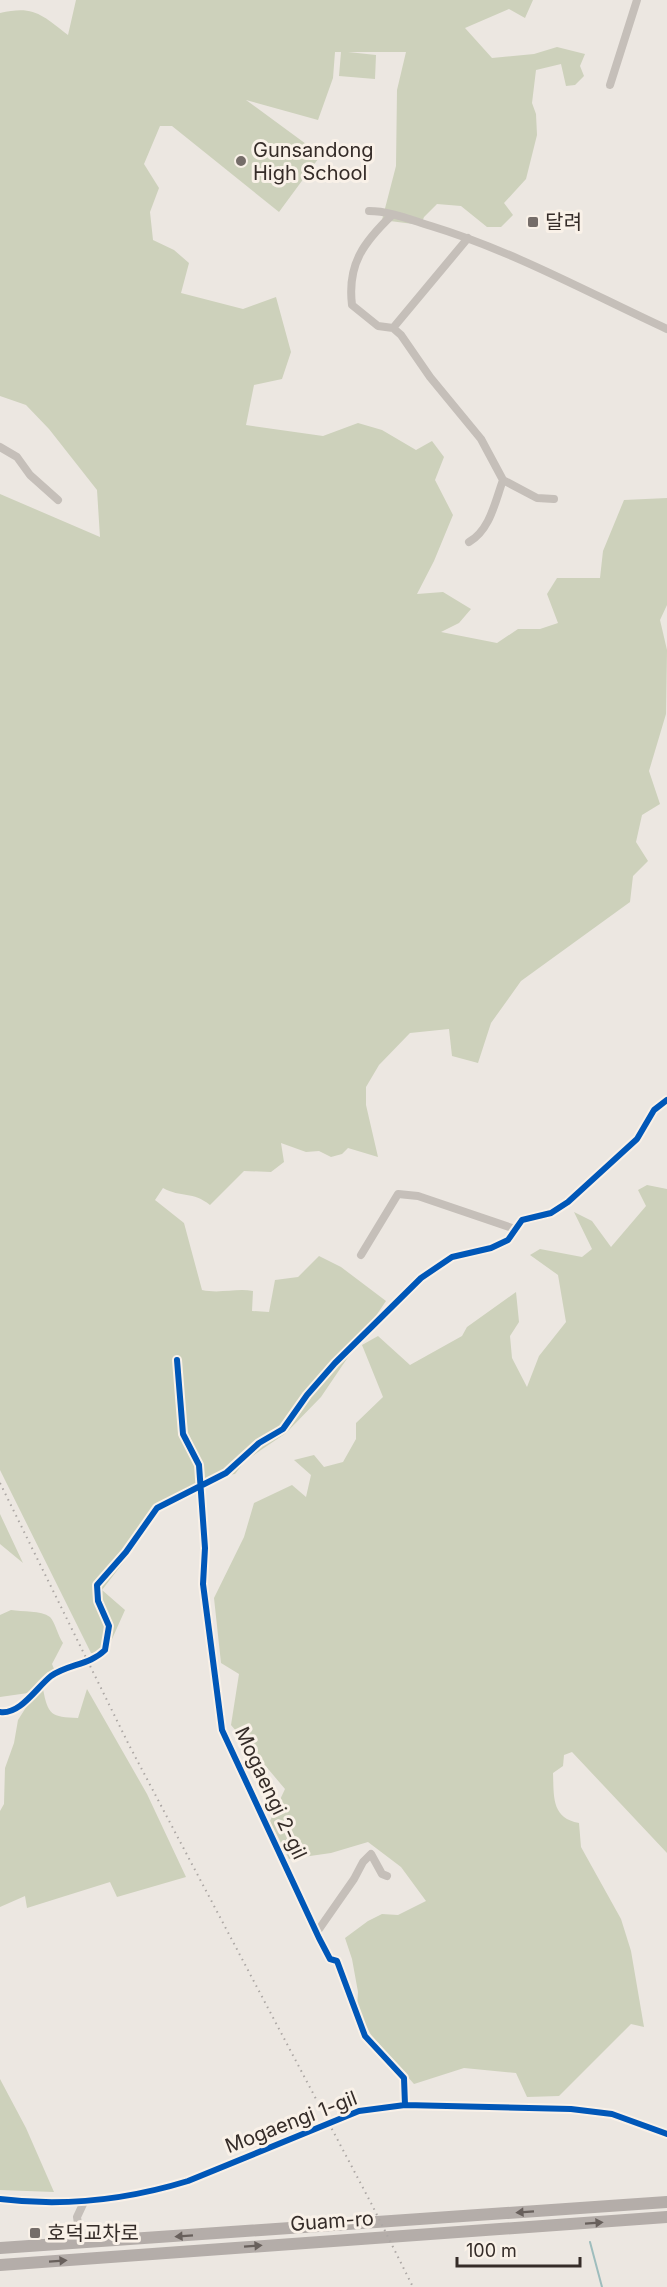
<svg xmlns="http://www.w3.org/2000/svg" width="667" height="2287" font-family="Inter,'Noto Sans KR',sans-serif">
<rect width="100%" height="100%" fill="#ece7e1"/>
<path fill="#cdd1bb" d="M76 0H533L525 18 509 9 465 28 492 58 534 54 557 47 585 54 580 66 584 76 575 85 566 86 561 64 536 70 532 103 536 114 537 135 526 179 504 203 513 215 501 227H487L461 206 437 204 424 217 421 225 382 220 396 166 397 90 406 52H348L376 55 375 79 339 76 341 52H335L333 78 318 120 246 100 321 155 279 212 172 126H160L144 164 159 188 150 212 153 240 174 250 189 263 181 293 243 309 276 297 291 352 282 379 254 385 246 425 323 436 358 423 382 430 416 450 432 441 444 457 435 480 453 515 434 561 417 594 443 592 471 609 459 623 441 632 497 643 518 629H540L558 623 547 594 557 578H600L603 551 624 500 667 498V605L660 620 667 650 666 714 649 771 660 804 642 815 636 842 648 861 633 876 630 902 521 981 491 1023 478 1063 452 1056 449 1029 410 1033 379 1065 366 1087V1105L378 1157 348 1148 342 1154 331 1157 319 1151 306 1152 281 1143 284 1162 271 1172 244 1171 210 1205C193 1191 181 1198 163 1188L155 1200 184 1223 202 1290C220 1294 236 1288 253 1291L252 1311 269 1312 275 1280 298 1277 319 1256 341 1267 386 1301 321 1397 286 1433 245 1461 235 1474 207 1478 142 1522 136 1546 102 1590 125 1610 104 1657 91 1653 0 1470V494L100 537 97 490 49 429 26 405 0 396V13C34 5 42 15 68 35Z
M647 1185 667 1189V1853L572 1752 564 1755 563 1766 553 1773C554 1796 551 1818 579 1823L581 1847 621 1919 631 1951 644 2027 631 2024 559 2096 527 2097 516 2073 464 2068 414 2084 371 2035 357 2008 358 1992 352 1959 345 1938 368 1921 382 1914 398 1915 426 1901 401 1867 368 1842 331 1853 289 1859 270 1821 285 1789 231 1725 239 1674 221 1663 214 1598 244 1537 254 1503 292 1485 306 1497 311 1475 294 1460 314 1455 324 1467 343 1462 356 1439V1423L383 1397 362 1345 378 1336 410 1365 462 1336 467 1327 516 1292 519 1322 510 1336 512 1358 527 1387 539 1356 566 1322 558 1275 530 1255 540 1249 582 1257 592 1249 574 1212 592 1221 611 1247 646 1206 638 1190Z
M0 1514 23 1563 0 1544Z
M11 1610C22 1612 41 1610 50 1617 55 1622 58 1636 63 1643L52 1664 54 1669 28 1693 0 1697V1615Z
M43 1689C48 1715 51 1717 78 1718L87 1689 147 1794 186 1877 117 1897 110 1882 27 1908 25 1896 0 1907V1811L4 1804 5 1768 14 1743 18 1720 30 1701Z
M0 2079 26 2128 54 2192 0 2190Z"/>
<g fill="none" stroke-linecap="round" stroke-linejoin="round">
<path stroke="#9ebdbd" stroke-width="2" d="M590 2242 602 2287"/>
<path stroke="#c5bfb9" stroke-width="8" d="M610 85 637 0
M369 211C390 211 411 220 431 226 513 251 589 293 667 329
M392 215C364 242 347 264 352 305L378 326 393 328 401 335 430 377 481 439 503 480 537 498 554 499
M393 328 468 238
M0 447 17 457 30 475 58 500
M469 542C490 530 495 502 503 480
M361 1255 398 1194 418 1196 515 1229
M177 1360 183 1434 199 1465 205 1548 203 1584 222 1730 319 1938 330 1959 337 1961 365 2036 404 2078 405 2105
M0 1712C20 1715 36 1688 51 1676 68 1664 90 1665 105 1650L109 1626 98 1601 97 1585 126 1552 157 1508 226 1473 259 1443 283 1429 307 1395 335 1363 421 1278 452 1257 491 1248 508 1240 522 1220 551 1213 568 1202 637 1139 654 1110 667 1100
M317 1932 354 1879 363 1862 371 1854 382 1874 387 1876
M0 2199C64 2207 126 2200 188 2181L359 2111 405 2105 571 2109 612 2114 667 2134
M81 2243 77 2217 84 2202"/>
<path stroke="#b4ada9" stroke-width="12" d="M0 2248 667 2202
M0 2265 667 2217"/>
<path stroke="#aca7a4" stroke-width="2" stroke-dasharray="1.5 4.5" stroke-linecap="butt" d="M0 1483 129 1745 371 2203 413 2287"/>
<g stroke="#f9f1e8" stroke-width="10">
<path id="cycleway" d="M177 1360 183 1434 199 1465 205 1548 203 1584 222 1730 319 1938 330 1959 337 1961 365 2036 404 2078 405 2105
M0 1712C20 1715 36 1688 51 1676 68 1664 90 1665 105 1650L109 1626 98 1601 97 1585 126 1552 157 1508 226 1473 259 1443 283 1429 307 1395 335 1363 421 1278 452 1257 491 1248 508 1240 522 1220 551 1213 568 1202 637 1139 654 1110 667 1100
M0 2199C64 2207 126 2200 188 2181L359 2111 405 2105 571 2109 612 2114 667 2134"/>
</g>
<use href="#cycleway" stroke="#0057b8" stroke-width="6"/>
</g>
<defs><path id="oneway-solid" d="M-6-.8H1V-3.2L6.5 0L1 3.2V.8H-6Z" transform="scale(1.5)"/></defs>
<g fill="#68605c">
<use href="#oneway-solid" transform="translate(525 2212) rotate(176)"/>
<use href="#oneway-solid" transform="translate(594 2223) rotate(-4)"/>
<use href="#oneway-solid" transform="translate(184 2236) rotate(176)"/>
<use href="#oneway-solid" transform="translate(253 2246) rotate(-4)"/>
<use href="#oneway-solid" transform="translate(58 2261) rotate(-4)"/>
</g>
<g fill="#756d69" stroke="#f9f1e8" stroke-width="2">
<circle cx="241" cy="161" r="6"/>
<rect x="527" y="216" width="12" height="12" rx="3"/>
<rect x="29" y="2227" width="12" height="12" rx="3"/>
</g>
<g text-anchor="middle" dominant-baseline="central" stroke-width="6" stroke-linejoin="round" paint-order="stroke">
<g font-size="20" fill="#352c28" stroke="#f9f1e8" text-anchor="start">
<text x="253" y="150">Gunsandong<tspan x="253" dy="23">High School</tspan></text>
<text x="545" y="222">달려</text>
<text x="47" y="2233">호덕교차로</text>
</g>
<g font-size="20" fill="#352c28" stroke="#f9f1e8">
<text transform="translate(271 1793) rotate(65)">Mogaengi 2-gil</text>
<text transform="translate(291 2122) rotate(-21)">Mogaengi 1-gil</text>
<text transform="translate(332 2221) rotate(-4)">Guam-ro</text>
</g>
</g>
<path d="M457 2257v9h123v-9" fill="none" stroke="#352c28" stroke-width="3"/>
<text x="466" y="2257" font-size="18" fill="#352c28" stroke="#f9f1e8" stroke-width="4.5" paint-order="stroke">100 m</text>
</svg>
